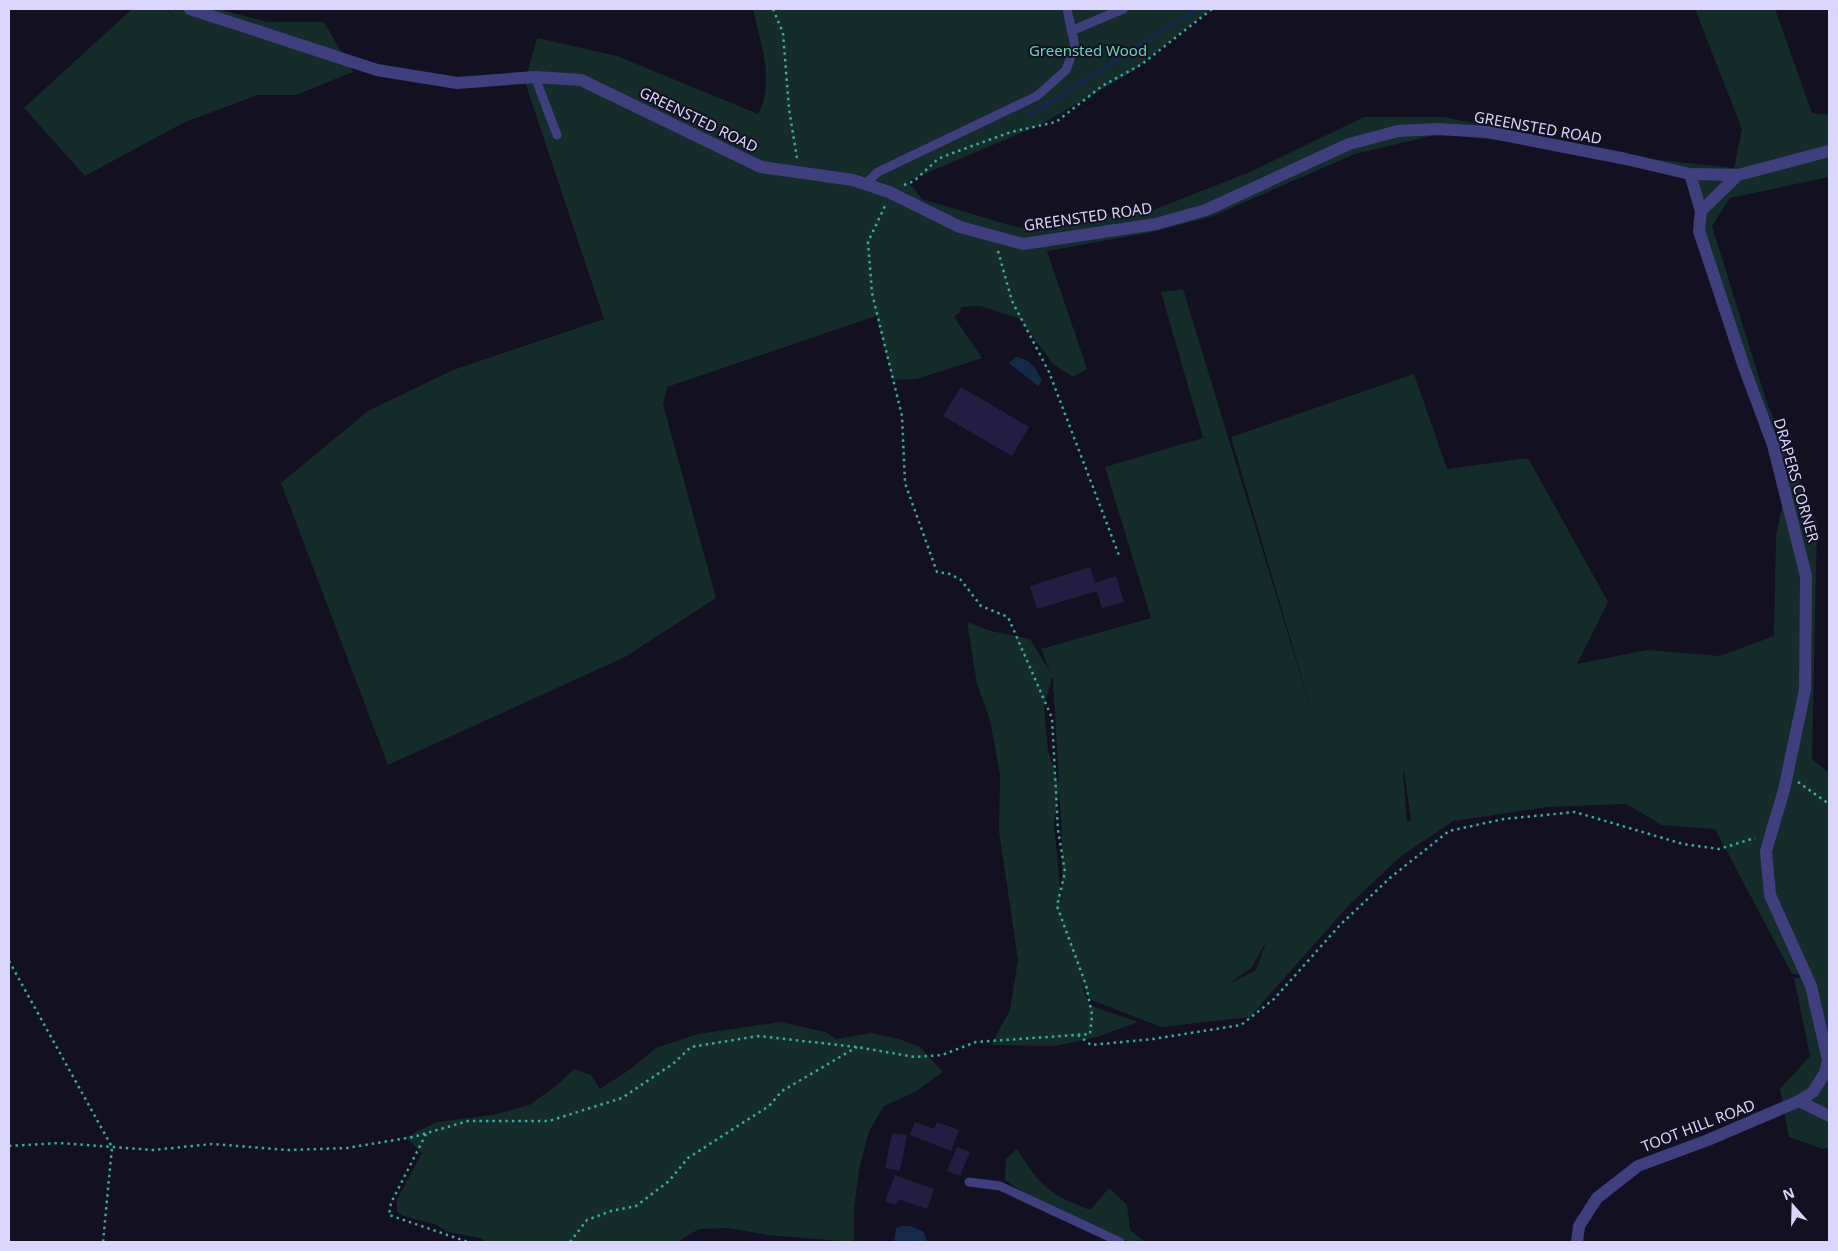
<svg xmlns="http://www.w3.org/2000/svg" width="1838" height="1251" font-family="'Noto Sans',sans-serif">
<rect width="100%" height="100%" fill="#131022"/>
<path fill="#142c2a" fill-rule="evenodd" d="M132 9H166L181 22 167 9H218L268 22H324L353 72 296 95H257L183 123 85 176 24 108Z
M753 9H1210L1132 72 1042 124 908 181 922 199 1020 228 1148 212 1250 172 1364 117H1444L1651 159 1734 168 1742 129 1695 9H1775L1812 113 1829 115V177L1730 198 1712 226 1767 403 1817 523 1812 759 1829 773V1147L1823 1149 1789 1137 1780 1089 1810 1056 1794 978 1814 977 1813 975 1792 974 1715 829 1662 825 1626 804 1547 807 1453 821 1400 857 1349 905 1250 1017 1161 1027 1089 999 1078 973 1089 1005 1138 1022 1097 1037 1055 1046 991 1045 1010 1010 1018 960 999 831 1000 774 990 720 977 684 967 622 991 631 1030 639 1050 672 1041 649 1151 618 1105 467 1203 438 1161 292 1183 289 1315 723 1231 437 1414 374 1447 469 1528 458 1608 602 1577 664 1647 650 1720 656 1774 636 1776 535 1784 498 1693 221 1700 206 1684 177 1534 144 1439 134 1355 154 1213 216 1153 232 1047 251 1087 369 1073 377 1053 364 1020 319 980 306 961 307 960 312 954 317 982 358 917 379 893 380 876 316 667 387 663 404 716 598 625 657 388 765 281 483 368 411 453 370 604 319 525 82 537 38 617 56 758 114C776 81 760 43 753 9ZM1052 678H1053L1059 784 1048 751 1044 706ZM1404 771 1411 820 1407 822 1403 771ZM1059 790 1062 834V906L1054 824ZM1266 942 1256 970 1229 984 1252 967Z
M780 1022 826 1032 836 1039 871 1033 899 1039 920 1047 943 1072 915 1092 884 1106 869 1131 859 1170 854 1209V1242L768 1235 727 1228 699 1229 682 1239 679 1242H487L481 1238 448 1232 435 1224 406 1217 397 1212V1199L422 1153 406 1137 437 1122 492 1115 529 1105 556 1086 574 1069 591 1075 600 1089 629 1070 656 1048 698 1034Z
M1017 1149C1041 1187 1049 1194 1090 1210L1109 1188 1127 1205 1130 1230 1145 1242H1130L1059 1216 1005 1180 1006 1159Z"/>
<path fill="#142a48" d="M1016 357C1031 359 1036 368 1042 381L1038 386 1009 363Z
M902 1226H911L924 1232 927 1242H894L896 1228Z"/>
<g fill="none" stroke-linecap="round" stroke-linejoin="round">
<path stroke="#142a48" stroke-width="4.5" d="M1030 115 1197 9"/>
</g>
<path fill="#241e42" d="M961 387 1029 427 1012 456 943 416Z
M1090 567 1095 583 1116 576 1124 602 1102 608 1097 591 1037 609 1030 586Z
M915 1122 934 1129 937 1122 959 1130 951 1151 910 1135Z
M892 1133 907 1135 900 1171 885 1168Z
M957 1147 970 1152 960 1176 947 1171Z
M895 1175 934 1189 927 1209 898 1199 896 1205 885 1201Z"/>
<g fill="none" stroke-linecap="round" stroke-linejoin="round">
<path stroke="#3aaba1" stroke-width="2.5" stroke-dasharray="2.5 4" stroke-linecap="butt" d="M773 9 783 33 789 109 797 158
M904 185 914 181 938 159 950 154 1011 132 1056 122 1102 86 1142 64 1212 9
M998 251 1012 301 1049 372 1120 558
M1798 782 1829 804
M9 961 112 1147 103 1242
M1078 1035 1091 1045 1153 1039 1241 1025 1274 999 1340 925 1391 877 1449 831 1504 819 1575 812 1683 844 1719 849 1755 838
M426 1134 391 1203 389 1215 468 1242
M9 1146 59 1143 153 1150 212 1144 288 1150 347 1148 413 1137 468 1121H549L622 1098 674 1063 691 1047 758 1036 857 1047 915 1057 942 1055 976 1042 1090 1034 1092 1015 1086 985 1057 906 1065 872 1058 830 1052 718 1008 617 981 606 961 580 950 574 937 572 905 483 902 416 872 293 868 242 885 206
M570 1242 587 1220 611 1211 636 1206 669 1181 688 1158 769 1106 782 1091 857 1047"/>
<path stroke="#403f7d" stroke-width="9" d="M1071 31 1123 9
M535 77 557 135
M865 184 878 172 1037 96 1066 70 1075 46 1067 9
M969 1182 1000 1186 1120 1242"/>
<path stroke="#403f7d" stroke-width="12" d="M190 9 377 70 457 83 535 77 581 80 761 167 853 180 889 192 960 227 1023 244 1156 224 1206 210 1349 144 1398 131 1437 129 1488 132 1626 159 1690 174 1738 175 1829 151
M1690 174 1701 211
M1799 1101 1829 1116
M1577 1242 1579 1226 1597 1198 1638 1166 1708 1140 1799 1101 1813 1092 1825 1073 1828 1060 1811 986 1770 895 1766 851 1784 790 1805 690 1806 576 1773 445 1744 367 1699 231 1701 211 1738 175"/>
</g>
<g text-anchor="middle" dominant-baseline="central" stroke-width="4" stroke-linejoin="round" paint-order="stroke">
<g font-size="15" fill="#68d5b6" stroke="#131022">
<text x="1088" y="50">Greensted Wood</text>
</g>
<g font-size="15" fill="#d9d5fb" stroke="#131022">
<text transform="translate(699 119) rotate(26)">GREENSTED ROAD</text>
<text transform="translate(1538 127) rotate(10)">GREENSTED ROAD</text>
<text transform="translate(1088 216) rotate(-8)">GREENSTED ROAD</text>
<text transform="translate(1797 480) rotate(74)">DRAPERS CORNER</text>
<text transform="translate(1698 1125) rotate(-21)">TOOT HILL ROAD</text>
</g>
</g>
<rect width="1838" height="1251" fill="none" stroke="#d9d5fb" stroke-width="20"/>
<g transform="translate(1793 1206) rotate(340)" stroke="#131022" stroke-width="4" paint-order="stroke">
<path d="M0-4L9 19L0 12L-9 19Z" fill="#d9d5fb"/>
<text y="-8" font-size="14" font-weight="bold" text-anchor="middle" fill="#d9d5fb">N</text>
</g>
</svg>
